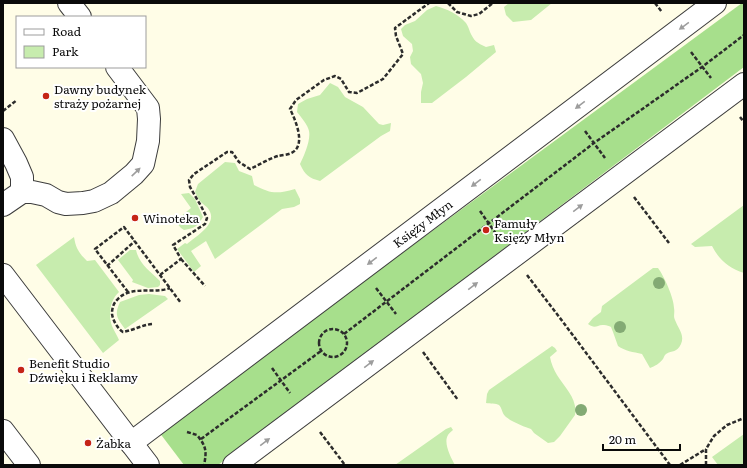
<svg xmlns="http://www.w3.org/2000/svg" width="747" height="468" font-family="Literata,serif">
<rect width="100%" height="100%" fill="#fffde7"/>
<path fill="#c7ecae" d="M509 3H552L531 20 513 22 506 15 504 7Z
M436 6C447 9 458 14 466 23 468 26 469 29 470 32 474 41 477 43 486 47L494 45 496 52 466 77 432 103H421V92L423 83 421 74 411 64 410 57 413 51 412 44 403 36 401 29 405 25 415 21 427 10Z
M330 83 338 87 345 97 363 107 379 124 383 125 391 123 390 131 381 136 320 181C309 178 305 175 300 164 304 156 311 140 309 131 308 125 301 117 297 112L298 104 307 99 320 95Z
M225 162 235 163 239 171 252 176 254 185C271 194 277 194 295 189L300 199V204L294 207 282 209 215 259 206 241 191 251 201 266 194 272 177 249 185 243 187 244C196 236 218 224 209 210 207 206 202 204 200 201 198 199 197 195 195 192L198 184Z
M189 193 195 199 203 217C198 226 195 228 184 230L181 228 175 221 191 208 181 194Z
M744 205V273C729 268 719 260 712 246L695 247 691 244Z
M74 237C76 249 79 253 87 261L95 260 119 292C110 300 108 315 112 326 114 331 117 335 119 340L103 353 36 265Z
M130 250H136C139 264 150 271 160 281V285L158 287 148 288 132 282 133 280 118 260Z
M653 268H658C664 276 674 298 674 308 675 313 673 316 675 320 678 328 685 335 681 344 677 353 672 350 666 354 664 356 664 357 663 359 659 364 655 366 650 368L642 354C633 352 625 351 618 346L613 332 611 327C609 326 607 325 604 325 597 324 596 330 588 324L593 318 601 312 602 306Z
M149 294 165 296 168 299 125 329C117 318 114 315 120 302L139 295Z
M552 346 555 348 557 351 550 357C551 363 554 370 557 375 565 388 578 399 575 415L560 436 554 442 548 443 534 433 531 429C525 427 510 421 505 416 502 413 502 408 499 405 496 403 490 404 486 403L487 394 489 390Z
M451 427 453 430C451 432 449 433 448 435 443 443 451 458 455 465H395L446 429Z
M744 434V465H718L712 457Z"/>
<path fill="#a7df8c" d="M742 3H744V67L218 465H184L159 432Z"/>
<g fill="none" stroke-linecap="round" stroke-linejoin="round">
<g stroke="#3d3d3d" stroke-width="24">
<g id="minor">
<path d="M69 3 80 17"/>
<path d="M3 139 16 163 22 177V192"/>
<path d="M3 205 22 192H32L46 195 58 202 66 204 83 203 94 201 111 193 134 174 143 164 148 141 149 119 148 108 117 67"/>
<path d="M3 275 148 465"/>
<path d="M3 431 29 465"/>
<path id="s1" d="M131 443 715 3"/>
<path d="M234 465 744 84"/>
</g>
</g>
<path stroke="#2c2c2c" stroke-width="2.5" stroke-dasharray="4 2" stroke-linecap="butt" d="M448 3 457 12 471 16 479 14 493 3
M655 3 662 12
M691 52 711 78
M3 111 17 100
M740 117 744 122
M585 131 605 158
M634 197 669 243
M480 211 499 238
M181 259 205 286
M107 266 135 241
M160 275 181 259 173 245 205 224 207 218 201 206 190 187 189 180 194 174 227 152H232L239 162 250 169C259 165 268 159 278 156 282 155 289 155 293 152 306 144 295 119 290 109L296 100 324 80 335 76 341 79 349 92 357 93 383 79 403 54 396 36 395 28 429 3
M527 275 563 322 670 465
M376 288 396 314
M128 292 95 249 124 227 181 303
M152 324C142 325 134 330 123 332 118 329 113 321 112 314 112 309 113 304 117 300 128 287 146 292 161 290 164 290 167 289 170 288
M319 343a14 14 0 1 1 28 0a14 14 0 1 1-28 0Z
M344 334 594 143 702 67 744 35
M423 352 458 400
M272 368 290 393
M187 432 197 435C206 446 207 451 204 465
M320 432 345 465
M201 439 321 351
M680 465 706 449
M706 465V449L714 436 727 425 744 418"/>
<use href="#minor" stroke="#fff" stroke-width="22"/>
</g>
<g fill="#83aa74">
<circle cx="659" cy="283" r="6"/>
<circle cx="620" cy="327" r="6"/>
<circle cx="581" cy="410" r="6"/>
</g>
<defs><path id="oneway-solid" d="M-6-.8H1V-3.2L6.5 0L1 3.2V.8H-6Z"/></defs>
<g fill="#9d9d9d">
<use href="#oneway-solid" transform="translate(684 26) rotate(144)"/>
<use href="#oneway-solid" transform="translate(580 105) rotate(143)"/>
<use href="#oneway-solid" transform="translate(136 172) rotate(-44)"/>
<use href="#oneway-solid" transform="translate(476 183) rotate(143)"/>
<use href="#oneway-solid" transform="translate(578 208) rotate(-37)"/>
<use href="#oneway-solid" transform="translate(372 261) rotate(143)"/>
<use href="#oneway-solid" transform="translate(473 286) rotate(-37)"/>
<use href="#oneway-solid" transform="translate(369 364) rotate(-37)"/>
<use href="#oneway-solid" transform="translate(265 442) rotate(-37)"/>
</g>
<g fill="#c52417" stroke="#fff" stroke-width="1.5">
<circle cx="46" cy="96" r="4"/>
<circle cx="135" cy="218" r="4"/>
<circle cx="486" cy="230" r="4"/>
<circle cx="21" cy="370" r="4"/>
<circle cx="88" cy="443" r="4"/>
</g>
<g text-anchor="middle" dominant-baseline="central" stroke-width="4" stroke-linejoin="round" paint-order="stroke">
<g font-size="12" fill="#0a0a0a" stroke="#fff" text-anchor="start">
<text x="54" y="89">Dawny budynek<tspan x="54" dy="14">straży pożarnej</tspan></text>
<text x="143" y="218">Winoteka</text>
<text x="494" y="223">Famuły<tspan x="494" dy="14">Księży Młyn</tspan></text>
<text x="29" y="363">Benefit Studio<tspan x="29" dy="14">Dźwięku i Reklamy</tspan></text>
<text x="96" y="443">Żabka</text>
</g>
<g font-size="12" fill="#0a0a0a" stroke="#fff">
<text stroke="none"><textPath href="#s1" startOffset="365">Księży Młyn</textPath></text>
</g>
</g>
<rect width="747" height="468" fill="none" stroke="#0a0a0a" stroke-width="8"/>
<rect x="16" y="16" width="130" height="52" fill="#ffffff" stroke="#9d9d9d"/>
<rect x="24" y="29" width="20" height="6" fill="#ffffff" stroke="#9d9d9d"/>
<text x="52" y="36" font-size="12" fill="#0a0a0a">Road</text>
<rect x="24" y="46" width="20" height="12" fill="#c7ecae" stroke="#9d9d9d"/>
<text x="52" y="56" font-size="12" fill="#0a0a0a">Park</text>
<path d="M603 444v6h77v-6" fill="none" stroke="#0a0a0a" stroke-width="2"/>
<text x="609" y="444" font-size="12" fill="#0a0a0a" stroke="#ffffff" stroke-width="3" paint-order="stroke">20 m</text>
</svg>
